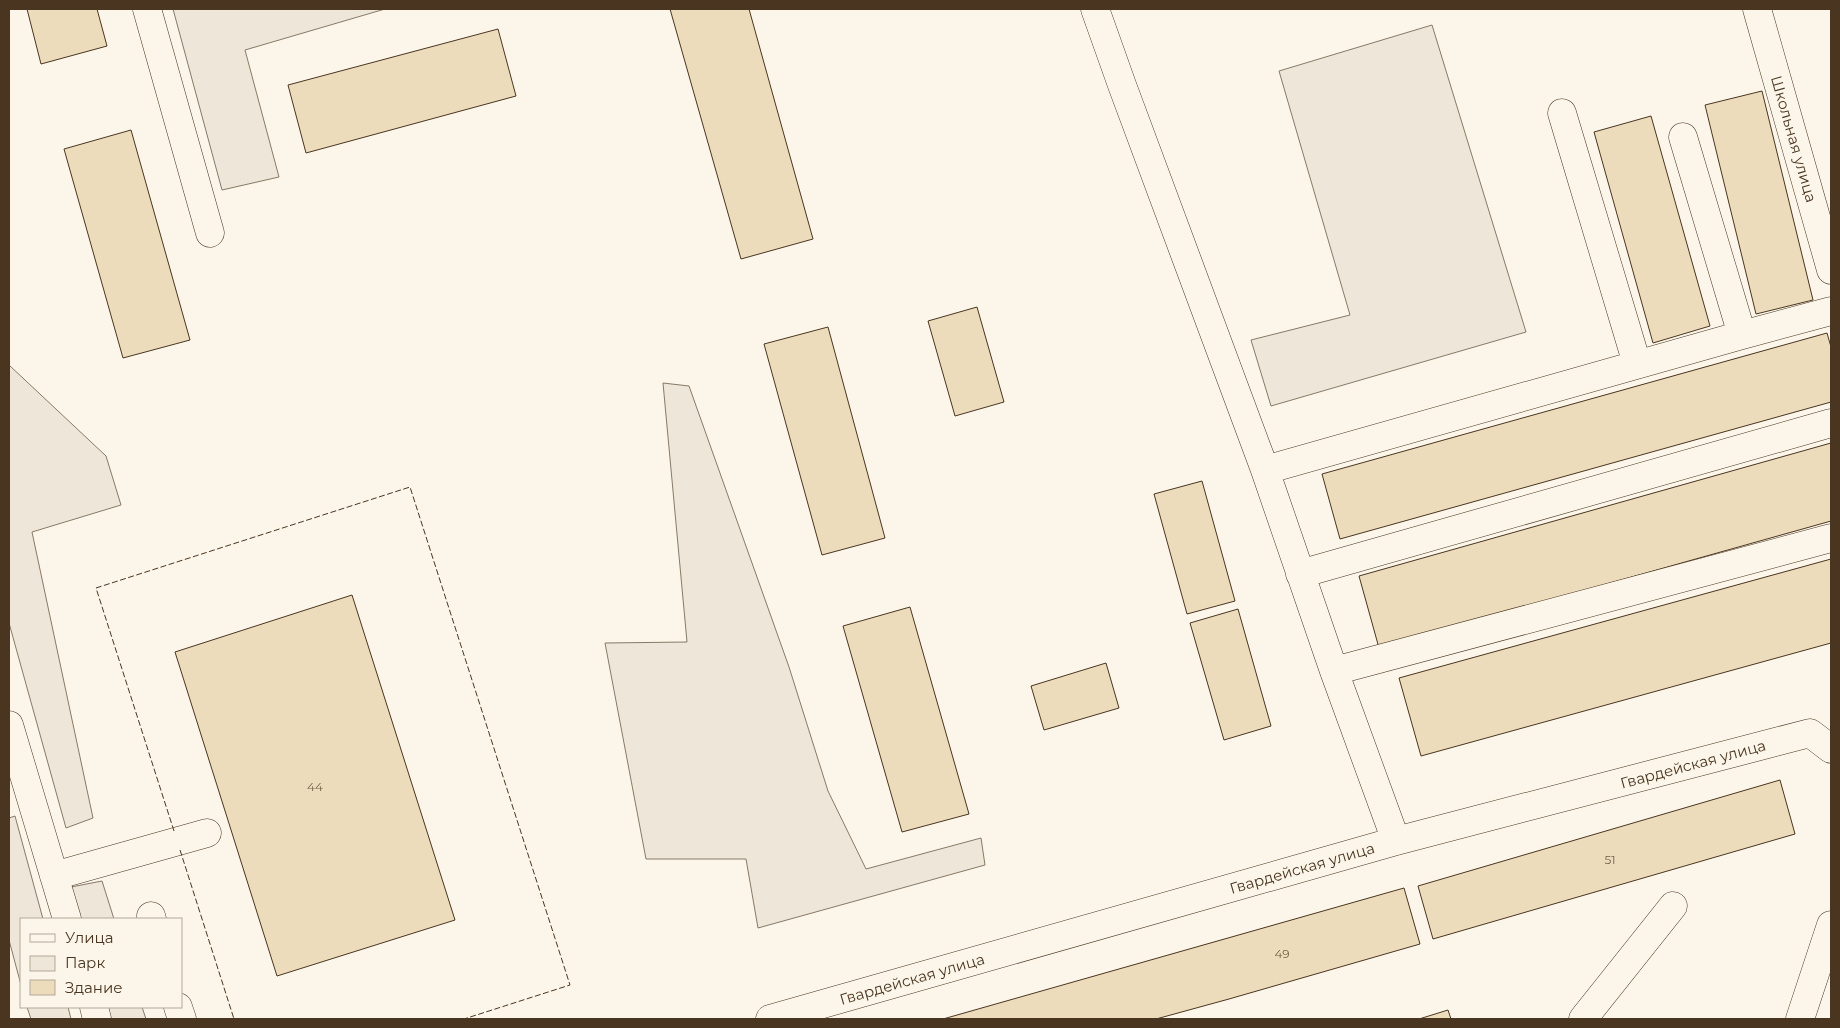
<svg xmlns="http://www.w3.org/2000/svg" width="1840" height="1028" font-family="Montserrat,sans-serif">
<rect width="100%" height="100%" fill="#fbf6e9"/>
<path fill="#ede6d9" stroke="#887966" d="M173 9H385L245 50 279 177 222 190Z
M1432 25 1526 332 1271 406 1251 340 1350 315 1279 71Z
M9 365 106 456 121 505 32 532 93 818 66 828 9 623Z
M663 383 689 386 789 667 828 791 866 869 981 838 985 865 758 928 746 859H646L605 643 687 642Z
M15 816 43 919H21V985L9 940V818Z
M102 881 114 919H81L71 887Z
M27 1007H68L71 1019H31Z
M108 1007H142L146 1019H111Z"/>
<path fill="#ecdcbc" stroke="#4a3520" d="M27 9H97L107 46 41 64Z
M670 9H749L813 239 741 259Z
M498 29 516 96 306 153 288 85Z
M1762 91 1813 300 1756 314 1705 105Z
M1651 116 1710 326 1653 343 1594 132Z
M131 130 190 340 123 358 64 149Z
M977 307 1004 402 955 416 928 321Z
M828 327 885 538 822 555 764 344Z
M1827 333 1831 347V402L1340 539 1322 474Z
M1831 443V521L1379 648 1359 576Z
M1202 481 1235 601 1187 614 1154 494Z
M1831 559V643L1421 756 1399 678Z
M352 595 455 920 277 976 175 652Z
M910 607 969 814 902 832 843 626Z
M1238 609 1271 726 1224 740 1190 623Z
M1106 663 1119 708 1044 730 1031 686Z
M1780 780 1795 834 1433 939 1418 886Z
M1404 888 1420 944 1229 999 1156 1019H943Z
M1448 1010 1451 1019H1419Z"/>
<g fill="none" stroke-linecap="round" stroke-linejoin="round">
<g stroke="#4a3520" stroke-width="29">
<path id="minor" d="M147 9 210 233
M1095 9 1122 85 1265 470 1334 671 1396 841
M1757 9 1831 270
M1562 113 1637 364
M1683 137 1742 335
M1265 470 1742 335 1831 311
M1300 574 1831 423
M1334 671 1831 538
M9 725 67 919
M54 876 207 833
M151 916 152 919
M94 1007 97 1019
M178 1007 182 1019
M770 1019 1396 841 1810 733 1831 749
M1583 1019 1673 906
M1800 1019 1831 925"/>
</g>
<use href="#minor" stroke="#fbf6e9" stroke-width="28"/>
<path stroke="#4a3520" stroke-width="1" stroke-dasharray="6 2.5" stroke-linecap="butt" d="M174 831 96 588 410 487 570 985 464 1019
M180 850 234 1019"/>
</g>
<g text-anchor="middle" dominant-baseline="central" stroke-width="4" stroke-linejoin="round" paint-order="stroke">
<g font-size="12" fill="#725f47">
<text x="315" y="786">44</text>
<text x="1610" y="859">51</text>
<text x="1282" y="953">49</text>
</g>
<g font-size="15" fill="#4a3520" stroke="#fbf6e9">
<text transform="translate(1794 139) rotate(74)">Школьная улица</text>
<text transform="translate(1693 764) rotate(-15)">Гвардейская улица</text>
<text transform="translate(1302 868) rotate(-16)">Гвардейская улица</text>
<text transform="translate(912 979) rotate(-16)">Гвардейская улица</text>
</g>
</g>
<rect width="1840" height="1028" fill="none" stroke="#4a3520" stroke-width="20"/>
<rect x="20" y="918" width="162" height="90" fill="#fbf6e9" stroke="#b4a999"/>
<rect x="30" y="934" width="25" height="8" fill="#fbf6e9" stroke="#b4a999"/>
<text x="65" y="943" font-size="15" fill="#4a3520">Улица</text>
<rect x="30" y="956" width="25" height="15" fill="#ede6d9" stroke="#b4a999"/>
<text x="65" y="968" font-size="15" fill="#4a3520">Парк</text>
<rect x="30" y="980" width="25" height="15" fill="#ecdcbc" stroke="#b4a999"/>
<text x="65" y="993" font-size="15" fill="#4a3520">Здание</text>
</svg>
